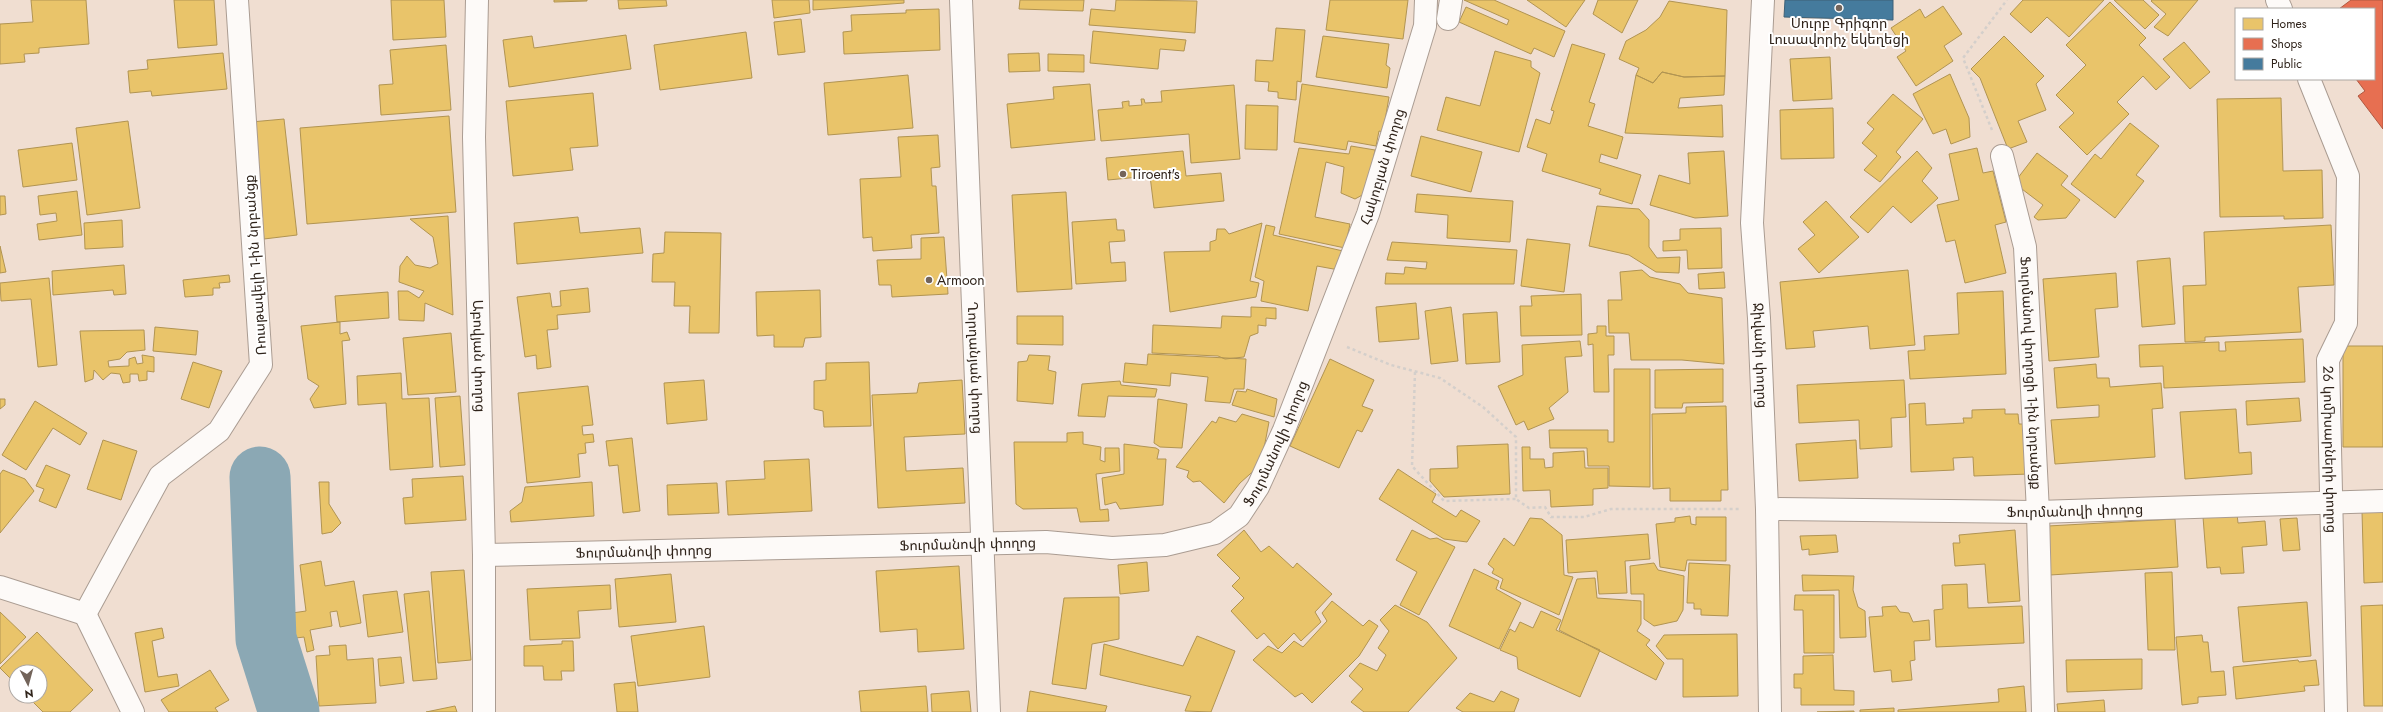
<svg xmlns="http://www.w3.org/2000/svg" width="2383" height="712" font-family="Jost,'Noto Sans Armenian',sans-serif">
<rect width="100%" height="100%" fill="#f0ded1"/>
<path fill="#e9c46a" stroke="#b19452" d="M31 0H86L89 44 39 48V53L24 54 25 62 0 64V24L33 22Z
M174 0H214L217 45 178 48Z
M391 0H444L446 37 393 40Z
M554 0H587V1L554 2Z
M618 0H666L667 6 619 9Z
M772 0H809L810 13 774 18Z
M813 0H904V3L813 10Z
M1020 0H1084L1083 11 1019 9Z
M1116 0 1197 1 1195 33 1089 25 1091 9 1115 11Z
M1330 0H1408L1403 39 1326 30Z
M1464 0H1494L1565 31 1554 57 1534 48 1531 54 1459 22 1466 7 1507 25 1509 20Z
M1527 0H1585L1566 27Z
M1598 0H1638L1622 33 1593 14Z
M2023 0H2104L2069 37 2047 17 2031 33 2010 14Z
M2114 0H2143L2159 15 2145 29Z
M2152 0H2198L2168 36 2154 27 2166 14 2151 1Z
M1669 1 1727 10 1725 76 1684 77 1662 72 1653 83 1636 75 1639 68 1619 59 1626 41 1646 30 1660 17Z
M2110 2 2146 38 2139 45 2170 77 2156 90 2143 76 2117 102 2129 114 2087 155 2059 127 2074 113 2056 95 2086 65 2066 45Z
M1943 6 1962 34 1944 46 1953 61 1916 86 1897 57 1906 51 1891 28 1920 9 1925 18Z
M939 9 940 50 844 54 843 32 852 31 851 15 906 13V10Z
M801 19 805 52 778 55 774 22Z
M1276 28 1305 30 1301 82 1297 81 1296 100 1278 98V92L1268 91 1269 82 1255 81 1256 60 1273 61Z
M1093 31 1186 40 1184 51 1160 49 1158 69 1090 63Z
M746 32 752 78 660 90 654 45Z
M626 35 631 69 509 87 503 40 532 36 534 48Z
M1323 36 1389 44 1386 65 1390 68 1387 88 1316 77Z
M2004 36 2044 76 2036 84 2046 110 2018 121 2027 142 2008 149 1980 78 1971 69Z
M2184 42 2210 72 2190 89 2163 59Z
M1572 44 1605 54 1589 102 1595 104 1588 126 1623 137 1617 159 1601 154 1599 162 1641 175 1632 204 1599 194 1601 189 1542 171 1547 154 1527 147 1536 119 1550 124 1554 111 1551 110Z
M446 45 451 110 381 115 379 85 393 84 390 50Z
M1495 51 1531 61V67L1540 73 1519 152 1437 130 1446 97 1480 106Z
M223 53 227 89 152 96 151 91 130 93 128 71 148 69 147 60Z
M1039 53 1040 71 1009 72 1008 54Z
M1048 54 1084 55V72L1048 71Z
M1830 57 1832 99 1793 101 1790 59Z
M1662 72 1684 77 1725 76 1724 95 1680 98 1678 108 1722 105 1723 137 1625 133 1636 75 1653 83Z
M1950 74 1969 118 1970 137 1951 144 1946 129 1933 134 1913 94Z
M908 75 913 128 828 135 824 83Z
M1090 84 1095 140 1011 148 1007 104 1054 99 1053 87Z
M1302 84 1389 97 1383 132 1379 131 1376 146 1348 141 1346 150 1294 142Z
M1234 85 1240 159 1191 163 1189 134 1101 141 1098 110 1123 108 1122 102 1129 101V106L1142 105 1141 99H1144L1145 103 1162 102 1161 91Z
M593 93 598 146 570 148 573 170 513 176 506 101Z
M1893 94 1923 119 1896 152 1901 157 1880 182 1864 170 1877 156 1862 143 1874 129 1867 123Z
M2281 98 2283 171 2322 170 2323 218 2284 219V216L2220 217 2217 99Z
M1246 105 1278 106 1277 150 1245 149Z
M1833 108 1834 158 1781 159 1780 110Z
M449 116 456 212 307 224 300 128Z
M284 119 297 235 264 239 251 122Z
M128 121 140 208 87 215 76 128Z
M2130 123 2159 146 2136 175 2144 181 2115 218 2071 184 2095 154 2101 159Z
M938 135 940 167 931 168 932 186H936L939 233 911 235 912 248 873 251 872 237 863 238 860 179 901 177 898 137Z
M1421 136 1482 152 1471 192 1411 176Z
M72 143 77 180 23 187 18 150Z
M1351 146 1375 150 1366 193 1355 199 1341 193 1344 167 1326 162 1315 217 1350 224 1345 248 1279 234 1299 148 1349 154Z
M1977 148 1983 173 1993 171 2006 222 1995 225 2006 273 1965 283 1955 240 1946 242 1937 205 1959 200 1949 154Z
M1183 151 1186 176 1221 173 1224 201 1154 208 1150 176 1108 180 1106 158Z
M1724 151 1728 216 1695 218 1650 205 1659 175 1690 184 1688 153Z
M1917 151 1932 168 1922 181 1938 198 1911 223 1893 206 1868 233 1850 217Z
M2037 153 2068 176 2061 185 2080 200 2066 218 2038 220 2034 217 2043 205 2014 183Z
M77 191 82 235 39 240 37 224 57 221 56 213 40 215 38 196Z
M1066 192 1072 289 1017 292 1012 195Z
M1417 194 1513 201 1510 242 1447 238 1448 215 1415 212Z
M0 196H5L6 214 0 215Z
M1826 201 1859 237 1819 273 1798 249 1815 235 1803 222Z
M1597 206 1639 209 1649 220V247L1657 258 1680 257 1679 273 1656 272 1629 255 1589 246Z
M448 216 453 315 425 303 424 321 399 320 398 291H408L419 298 424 291 399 282 400 266 407 256 415 265 430 268 438 264 433 237 410 219Z
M578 217 580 233 640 228 643 253 517 264 514 223Z
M1116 219 1117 230H1124L1125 241 1109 242 1111 263 1125 262 1126 281 1076 284 1072 222Z
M122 220 123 247 85 249 84 223Z
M1262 223 1250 281 1259 283 1256 297 1170 312 1164 252 1210 251V242L1216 240 1217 229H1225L1229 234Z
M1266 225 1275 227 1273 235 1343 251 1339 270 1317 266 1308 311 1261 301 1264 281 1255 277Z
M2331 225 2334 285 2298 287 2301 332 2205 337V341L2185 342 2183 286 2206 285 2204 232Z
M1721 228 1722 268 1688 269 1687 250 1663 251V241L1680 240V229Z
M665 232 721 233 719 333H689L690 306H674L675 282H652L653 254 664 253Z
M944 237 948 294 892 297 891 285H879L877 260 921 259V238Z
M1527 239 1570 244 1564 292 1521 286Z
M1392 242 1517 250 1514 284H1385L1386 273 1404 274 1405 267 1426 269 1427 262 1387 260Z
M0 246 6 272 0 273Z
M2170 258 2175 324 2142 327 2137 261Z
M124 265 126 294 114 295 113 290 53 295 52 271Z
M1642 270 1650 277 1680 284 1688 293 1722 298 1724 364 1682 360H1631L1629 333H1609L1608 300H1622L1620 272Z
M1908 270 1915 345 1870 349 1868 326 1813 331 1815 347 1786 349 1780 282Z
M1724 272 1725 288 1699 289 1698 274Z
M2116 273 2118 307 2095 309 2099 357 2049 361 2043 279Z
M229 275 230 282 219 283 220 288H213V295L185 297 183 280Z
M49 278 57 365 38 367 31 299 1 301 0 283Z
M588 288 590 312 557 315 558 329 547 330 551 367 537 369 536 355 525 357 517 297 550 293 552 307 561 306 560 291Z
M820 290 821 337 805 338 803 347H774V335L757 336 756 292Z
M2003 291 2006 374 1910 379 1908 351 1925 350 1924 336 1959 334 1957 293Z
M388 292 389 318 337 322 335 296Z
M1581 294 1582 335 1521 336 1520 306H1532L1531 296Z
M1416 303 1419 339 1379 342 1376 307Z
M1251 307 1276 308V319L1266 318V326L1258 325V333L1250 336 1244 357 1225 359 1218 356 1152 353 1153 325 1221 328 1222 316 1251 317Z
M1451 307 1458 361 1431 364 1425 311Z
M1497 312 1500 362 1466 364 1463 314Z
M1017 316H1063V345L1017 344Z
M340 322V334L347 332 350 340 342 341 346 404 314 408 310 399 319 386 308 379 301 326Z
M1597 326H1606V336H1614V355H1608L1609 392H1594L1593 344 1588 345V334L1597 333Z
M155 327 198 331 196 355 153 351Z
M144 330 145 350 127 352 120 359 108 361 109 367 129 366V359L135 357 137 364 143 363 142 355 154 357V372L147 371V380L139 381 138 374H130V382L123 383 120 374 111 373 103 380 94 370 93 379 85 382 80 331Z
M451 333 456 392 408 395 403 338Z
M2303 339 2305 382 2164 388 2163 366 2140 367 2139 345 2219 342V351H2226L2225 342Z
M1580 341 1582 356 1565 357 1568 392 1549 408 1554 419 1528 430 1524 421 1516 425 1498 386 1523 375 1522 345Z
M2343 346H2383V447H2343Z
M1148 354 1246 359 1244 389H1234L1230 403 1205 401 1208 377 1171 373 1170 386 1123 382 1125 363 1147 365Z
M1029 355 1050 356 1048 370 1056 372 1053 404 1017 401 1018 362 1027 361Z
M1330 359 1374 380 1362 406 1373 410 1362 432 1357 430 1339 468 1290 446Z
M193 362 222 371 209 408 181 399Z
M869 362 871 426 824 427 823 411 814 409V381L826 380V363Z
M2096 364 2097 378H2109L2110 387 2161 383 2163 408 2152 409 2155 457 2055 464 2051 420 2099 417V405L2057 408 2054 368Z
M1614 369H1650V487L1609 486V466H1588L1587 448H1550L1549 430H1608V442H1614Z
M1723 369V402L1683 403 1682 408H1655V370Z
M401 373 402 399 429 398 433 467 390 470 386 403 358 405 357 376Z
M704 380 707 420 667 424 664 383Z
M962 380 965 434 904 437 906 471 963 468 965 503 878 508 872 395 917 393 919 383Z
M1904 380 1906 417 1891 418 1892 447 1860 449 1859 420 1799 423 1797 385Z
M1120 381 1121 385 1157 389 1155 397 1108 396 1105 417 1078 416 1082 384Z
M588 386 593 425 582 426 583 435 593 434 594 442 585 443 586 453 578 454 580 477 527 483 518 393Z
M1247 389 1277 399 1274 417 1232 405 1237 391 1246 392Z
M460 396 465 465 440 467 435 398Z
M2299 398 2301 421 2247 425 2246 401Z
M0 399H5V405L0 409Z
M1158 399 1187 404 1182 448 1160 447 1154 443Z
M35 401 87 433 80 445 53 428 26 470 2 455Z
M1925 403 1926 425 1964 423 1963 418H1972V410L2005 409V414H2018L2019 424H2027L2029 474 1974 476 1973 457 1953 458 1954 470 1911 472 1909 404Z
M1726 406 1728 490H1721V501H1670V488L1653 489 1652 414 1686 413V407Z
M2236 409 2239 453 2251 452 2252 474 2185 479 2180 412Z
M1242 414 1269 422 1265 443 1259 466 1240 483 1224 503 1200 481 1193 482 1187 477 1189 471 1176 467 1212 421 1216 423 1219 417 1236 422Z
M1083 432V444L1101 447 1100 460 1105 462V448H1119L1120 471 1096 474 1100 510 1108 509 1109 521 1080 522 1077 508 1023 509 1016 504 1014 442H1067V433Z
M632 438 640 511 623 513 618 465 609 466 606 441Z
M103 440 137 451 121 500 87 489Z
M1856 440 1858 478 1799 481 1796 444Z
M1124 444 1156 448 1159 450 1157 459H1166L1163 505 1120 509 1116 502 1105 505 1102 478 1124 474Z
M1508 444 1510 494 1444 497 1430 481V469L1458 468 1457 446Z
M1522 447H1530V459H1544L1545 468 1553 467V453L1584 451 1585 468H1608V488L1593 489V505L1551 507 1550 490 1523 491Z
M809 459 812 511 728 515 726 481 765 479 764 461Z
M46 465 70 475 56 508 39 501 44 489 36 486Z
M1398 469 1436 494 1432 502 1456 517 1461 510 1480 521 1467 542 1444 539 1379 499Z
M3 470 25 479 34 491 0 533V474Z
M463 476 466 520 405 524 403 498 413 497 412 479Z
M319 482H329V504L341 523 332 532 322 534Z
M592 482 594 516 511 522 510 511 522 502 525 487Z
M717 483 719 513 668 515 667 485Z
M2383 511V582L2364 583 2362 512Z
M2237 514 2238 523 2265 521 2267 545 2242 547 2244 573 2221 574 2220 567 2207 568 2203 517Z
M1690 516 1691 524 1696 525V517H1726V561L1687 560 1685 571 1660 567 1656 524 1675 522V518Z
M1530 518 1542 519 1562 535 1564 575 1573 577 1559 615 1500 588 1503 579 1492 573 1494 569 1488 564 1504 538 1514 546Z
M2297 518 2300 550 2283 551 2280 519Z
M2175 519 2178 567 2050 575 2048 526Z
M1244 530 1261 552 1269 546 1293 568 1297 563 1332 594 1315 612 1321 622 1301 641 1294 633 1278 649 1264 633 1257 639 1231 611 1244 598 1232 586 1240 578 1217 555Z
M1412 530 1430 539 1437 538 1455 547 1419 615 1400 605 1417 572 1396 560Z
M2015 530 2020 601 1988 603 1985 564 1955 566 1953 543H1960L1959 535Z
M1648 534 1650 559 1625 561 1627 593 1599 594 1597 571 1568 573 1566 540Z
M1836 535 1838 552 1809 555V549L1802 550 1800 536Z
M321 561 325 586 354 581 361 623 340 627 337 611 330 612 332 626 310 630 314 650 307 652 304 637 296 638 292 613 306 611 300 565Z
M1147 562 1149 591 1120 594 1118 565Z
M1654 563 1658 570 1684 576 1683 610 1677 621 1654 626 1644 619V594H1631L1630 566Z
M1689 563 1730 565 1728 616 1701 615V609H1694V603H1687Z
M959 566 964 649 918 652 917 629 880 632 876 571Z
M1474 569 1499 581 1496 589 1521 603 1499 649 1449 626Z
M464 570 471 660 438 663 431 572Z
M2172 572 2175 650H2148L2145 573Z
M671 574 676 622 619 627 615 579Z
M1802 575 1854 576 1853 590 1858 607 1865 611 1866 637 1840 638 1839 590 1803 591Z
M1595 578 1597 598 1641 601V624L1637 631 1650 640 1646 645 1664 663 1656 680 1559 630 1577 579Z
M1967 584 1968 608 2022 606 2024 643 1936 647 1934 610 1943 609 1942 585Z
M610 585 611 609 578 611 580 638 530 640 527 589Z
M397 591 403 632 368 637 363 595Z
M429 591 437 679 413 681 404 594Z
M1795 595H1834V653H1804L1803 610H1794Z
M1119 597V639L1092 644 1086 689 1052 684 1064 598Z
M1332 601 1363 626 1369 620 1378 626 1359 656 1312 703 1302 693 1295 697 1253 660 1268 646 1282 653 1294 641 1303 647 1327 621 1322 613Z
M2307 602 2311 656 2243 662 2238 607Z
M1395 605 1427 622 1457 658 1408 712H1364L1351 702 1363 689 1349 676 1360 663 1377 671 1386 655 1378 648 1389 631 1380 620Z
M2383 605V706H2364L2361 606Z
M1896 606 1900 612 1909 613 1913 622 1929 620 1930 640 1914 641 1915 660 1910 661 1912 680 1892 682 1891 670 1874 672 1869 617 1883 616 1882 607Z
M1541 611 1561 620 1556 630 1600 650 1580 697 1518 669 1517 657 1500 650 1510 629 1515 632 1520 622 1533 628Z
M0 612 26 637 0 664Z
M704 626 710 677 638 686 631 636Z
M162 628 164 638 152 641 158 677 177 674 179 686 145 692 135 633Z
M37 632 93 690 70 712H43L27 696H40V672H16V684L0 668Z
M1737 634 1738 696 1683 697V659H1667L1656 646 1664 635Z
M2202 635 2203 642H2208L2211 672 2224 671 2226 695 2198 697V703L2182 705 2176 637Z
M1197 636 1235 651 1211 712 1185 711 1191 696 1100 675 1104 644 1183 666Z
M562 641H573L574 671H561L562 680H544L543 666H524V646L562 644Z
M346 645 347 660 373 658 376 703 319 706 316 656 330 655 329 646Z
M1833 655 1834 690 1854 691V705H1801V688H1794V674H1803V656Z
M401 657 404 683 380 686 378 659Z
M2142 659V689L2067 692 2066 660Z
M2298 660 2299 662 2316 660 2319 685 2304 686 2305 691 2236 699 2233 667Z
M210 670 229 700 215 708 218 712H169L161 700Z
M635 682 638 712H617L614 684Z
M926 686 928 712H861L859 691Z
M2024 686 2026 712H1898V710L1999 702 1998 689Z
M969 691 971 712H932L931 694Z
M1030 691 1107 706 1105 712H1027Z
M1501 691 1519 699 1514 712H1463L1456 708 1470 693 1494 702Z
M2104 700 2105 712H2058L2057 704Z
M455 706 457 712H426Z
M1894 708V712H1860V710Z
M1854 711V712H1817Z"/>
<path fill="#e76f51" stroke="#b05840" d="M2351 0H2383V129L2358 96 2365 91 2356 79H2374V9H2339Z"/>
<path fill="#457b9d" stroke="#3e6176" d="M1785 0H1893V20L1784 17Z"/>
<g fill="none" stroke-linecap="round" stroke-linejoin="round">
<path stroke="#8ba8b4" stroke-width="61" d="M260 477 266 639 289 712"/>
<g stroke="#aa9c92" stroke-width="24">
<g id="street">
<path id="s1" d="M477 0 474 137 484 555V712"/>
<path id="s2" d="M961 0 989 712"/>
<path id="s3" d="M1763 0 1752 223 1759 318 1767 509 1770 712"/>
<path d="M2277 0 2281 9"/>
<path d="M1448 19 1451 0"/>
<path id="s4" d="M2309 79 2348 176 2346 323 2328 360 2336 712"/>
<path id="s5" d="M2002 156 2025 247 2038 512 2043 712"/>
<path id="s6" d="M1767 509 2038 512 2383 501"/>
<path id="s7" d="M484 555 1046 542 1112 548 1165 545 1215 533 1239 516 1258 487 1284 430 1368 214 1425 26 1426 0"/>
<path d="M0 587 85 614"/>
<path d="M85 614 160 476 219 431 261 365 237 0"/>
<path d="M85 614 133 712"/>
</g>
</g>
<path stroke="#d4cfcb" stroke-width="2.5" stroke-dasharray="3 3" stroke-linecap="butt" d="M1992 130 1963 58 2007 0
M1347 347 1391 365 1440 378 1483 407 1516 437V499L1529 508 1545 507 1551 517H1584L1611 509H1739
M1415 372 1412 466 1444 501 1516 499"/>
<use href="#street" stroke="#fdfaf8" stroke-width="22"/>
</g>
<g fill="#73645a" stroke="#fff" stroke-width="1.5">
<circle cx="1839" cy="8" r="4"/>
<circle cx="1123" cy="174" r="4"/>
<circle cx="929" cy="280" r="4"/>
</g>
<g text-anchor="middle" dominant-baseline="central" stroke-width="4" stroke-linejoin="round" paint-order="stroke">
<g font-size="14" fill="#2f231a" stroke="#fff" text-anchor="start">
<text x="1839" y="23" text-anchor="middle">Սուրբ Գրիգոր<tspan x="1839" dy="16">Լուսավորիչ եկեղեցի</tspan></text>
<text x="1131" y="174">Tiroent's</text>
<text x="937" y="280">Armoon</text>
</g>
<g font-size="14" fill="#2f231a" stroke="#fff">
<text stroke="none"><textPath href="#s7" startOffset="1141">Հակոբյան փողոց</textPath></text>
<text transform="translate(255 265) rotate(-94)">Ռուսթավելի 1-ին նրբանցք</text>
<text stroke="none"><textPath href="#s1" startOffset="356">Աբովյան փողոց</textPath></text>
<text stroke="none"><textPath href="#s3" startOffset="356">Ջիվանի փողոց</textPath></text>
<text stroke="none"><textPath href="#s2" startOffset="368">Ղորղանյան փողոց</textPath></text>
<text stroke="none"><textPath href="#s5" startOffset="220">Ֆուրմանով փողոցի 1-ին նրբանցք</textPath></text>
<text stroke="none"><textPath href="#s7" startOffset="844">Ֆուրմանովի փողոց</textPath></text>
<text stroke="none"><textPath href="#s4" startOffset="382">26 կոմիսարների փողոց</textPath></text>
<text stroke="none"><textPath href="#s6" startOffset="308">Ֆուրմանովի փողոց</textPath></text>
<text stroke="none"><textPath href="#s7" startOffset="484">Ֆուրմանովի փողոց</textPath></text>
<text stroke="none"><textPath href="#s7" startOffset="160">Ֆուրմանովի փողոց</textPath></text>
</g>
</g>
<rect x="2235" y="8" width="140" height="72" fill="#ffffff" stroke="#aca7a3"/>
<rect x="2243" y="18" width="20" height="12" fill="#e9c46a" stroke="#aca7a3"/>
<text x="2271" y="28" font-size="12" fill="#2f231a">Homes</text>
<rect x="2243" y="38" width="20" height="12" fill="#e76f51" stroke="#aca7a3"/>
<text x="2271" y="48" font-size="12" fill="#2f231a">Shops</text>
<rect x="2243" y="58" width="20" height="12" fill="#457b9d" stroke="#aca7a3"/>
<text x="2271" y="68" font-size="12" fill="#2f231a">Public</text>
<g transform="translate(28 684) rotate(174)"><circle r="19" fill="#ffffff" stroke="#aca7a3"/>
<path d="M0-3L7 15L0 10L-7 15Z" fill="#73645a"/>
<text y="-6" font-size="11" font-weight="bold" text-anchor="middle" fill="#2f231a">N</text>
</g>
</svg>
